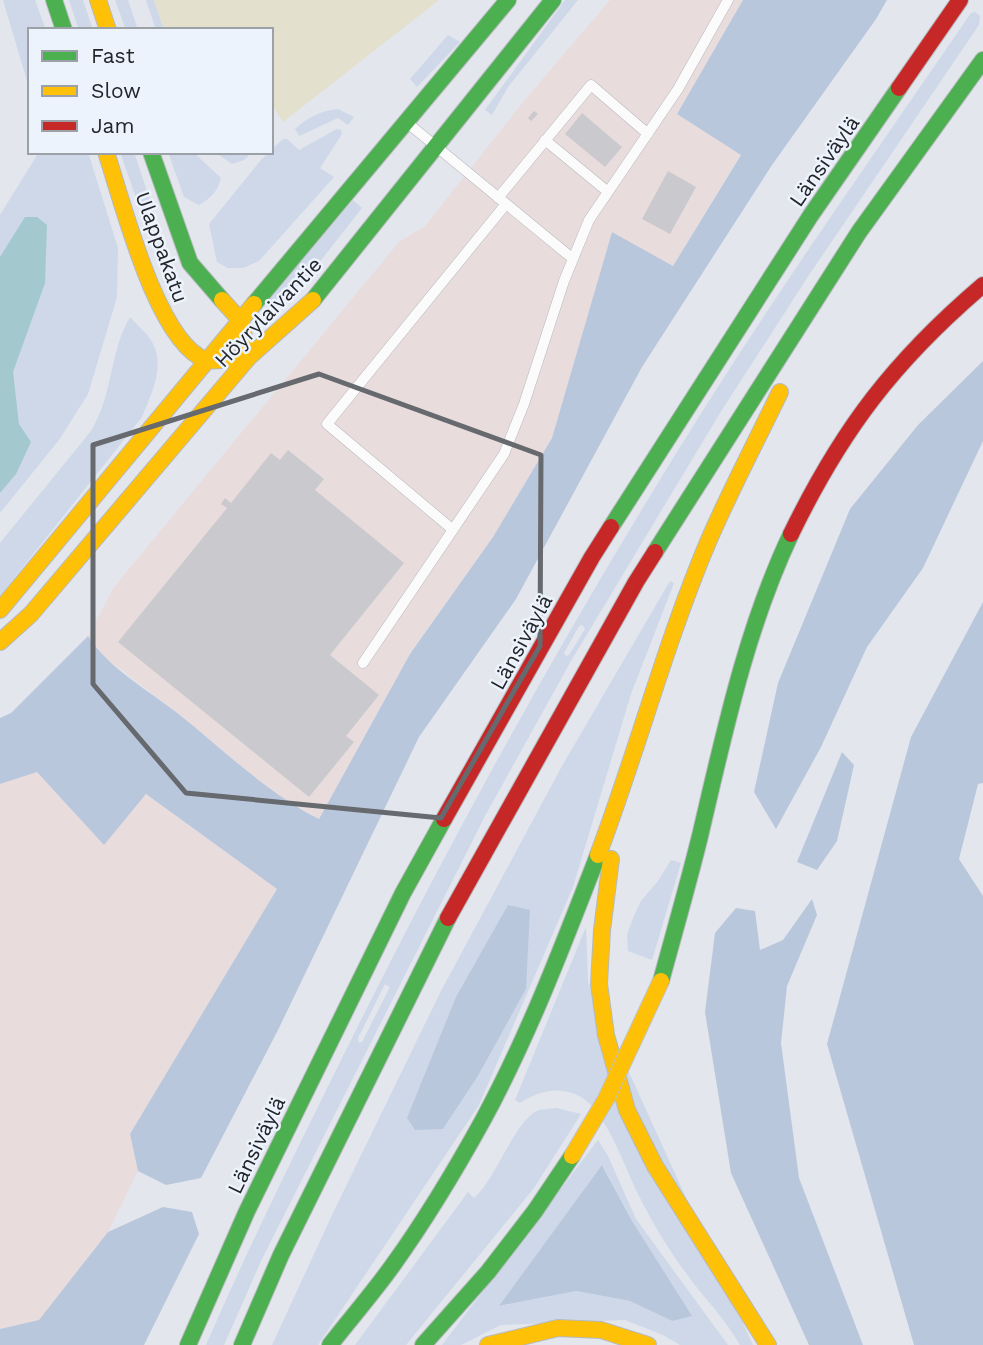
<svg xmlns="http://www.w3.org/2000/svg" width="983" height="1345" font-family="'Work Sans',sans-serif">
<rect width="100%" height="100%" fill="#e3e6ec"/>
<path fill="#e9dcdd" d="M610 0H743L677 114 741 154 673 266 612 233 552 438 493 537 410 654 319 819 270 790 181 716 98 652 88 636 114 587 399 242 425 226 523 102Z
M37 771 104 845 146 794 277 889 130 1134 138 1171 108 1232 39 1321 0 1329V784Z"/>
<path fill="#ced8e9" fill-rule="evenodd" d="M3 0H35L46 30H30V91Z
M69 0H83L93 30H79Z
M115 0H128L138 30H126Z
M146 0H154L164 30H156Z
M565 0H578L508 87 492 115 485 110Z
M975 12 980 16 979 25 809 275 720 413 571 661 485 816 262 1259 224 1345H206C249 1246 297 1149 345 1052 455 830 575 613 707 404 791 271 882 143 971 13ZM583 625 585 629 569 655 566 656 564 653 579 626ZM385 984 390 987 362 1042 359 1043 358 1038Z
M448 35 460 42 417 87 410 79Z
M338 109 354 117 348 125 338 118 299 136 295 129C308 117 321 111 338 109Z
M337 129 341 130 342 134 320 168 334 177 259 261 243 268H228L217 262 209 224 261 160 283 139H287L299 150Z
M39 152H88L118 248 117 297 88 394 59 440 0 513V215Z
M120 152H134L156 218 147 229Z
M168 152H193L221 178C218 191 211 198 199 205L184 197Z
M215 152H252L244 160 232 164Z
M353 200 362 208 311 273 276 306 268 300Z
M130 317C137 325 147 333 152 342 166 366 151 394 142 417L0 596V543L91 431C114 393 109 352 130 317Z
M670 581 674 583 631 694 573 887 479 1105 318 1345H272L332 1215 441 991 562 766ZM526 989 478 1076 443 1129Z
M671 860 681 863 652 960 628 951 627 935 633 918 641 901 658 881Z
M586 927 588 982 753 1345H740C728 1324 713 1307 698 1289 676 1261 656 1230 640 1198 626 1171 607 1112 581 1097 560 1085 538 1091 520 1103L515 1100Z
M556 1108 581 1114 534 1188 406 1345H355L468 1192 474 1198C498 1177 514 1120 539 1110 544 1109 551 1109 556 1108Z
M598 1140 608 1156 636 1219 728 1345H680L663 1335 625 1320 501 1325 461 1345H442ZM603 1166 632 1221 672 1321 630 1301 576 1291 500 1306Z"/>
<path fill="#b9c7dd" d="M743 0H887L876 19 772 165 642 367 516 599 419 737 278 1030 201 1178 166 1185 138 1171 130 1134 277 889 146 794 104 845 37 772 0 784V718L11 713 88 636C109 669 150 691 181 716 226 752 267 793 319 819L410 654 493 537 552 438 612 232 673 266 741 155 677 114Z
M983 361V441L923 568 867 647 821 747 776 829 754 792 778 683 850 509 918 425Z
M983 602V783L978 784 959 859 983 896V1345H914L827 1044 911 737Z
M842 752 854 765 837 841 817 870 797 862Z
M812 899 817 915 787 986 781 1043 799 1178 863 1345H809L731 1173 705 1012 715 933 736 908 755 911 760 950 783 940Z
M508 905 530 910 526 989 478 1076 443 1129 415 1130 407 1118 456 997Z
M602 1165 632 1221 692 1316 672 1321 630 1301 576 1291 499 1306Z
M163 1207 192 1212 199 1234 144 1345H0V1329L39 1320 108 1232Z"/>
<path fill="#e4e0ce" d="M154 0H439L283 122 274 108 271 109V30H164Z"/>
<path fill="#a3c9cf" d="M25 217H37L47 225 45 283 13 372 19 424 31 442 16 474 0 493V257Z"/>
<path fill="#c9c9ce" d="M534 111 538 114 531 121 528 118Z
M582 113 622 147 605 167 565 134Z
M668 171 696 187 670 234 642 219Z
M288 450 324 479 315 490 404 563 330 655 379 695 346 736 354 742 309 797 118 642 227 508 221 504 225 498 231 503 271 453 280 460Z"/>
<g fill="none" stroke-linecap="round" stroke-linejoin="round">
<g stroke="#b6b9be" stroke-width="11">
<path id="lane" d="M410 125 572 258
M545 140 608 192
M498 198 591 85 648 134
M452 529 327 424 506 204
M363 663 504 454 524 404 564 281 589 220 678 89 728 0"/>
</g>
<g stroke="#b6b9be" stroke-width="18">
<path id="fast" d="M54 0 64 30
M151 152 190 263 222 300
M313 300 553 0
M254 304 508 0
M611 527 811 215 899 88
M655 552 859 232 983 60
M661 981C674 933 688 885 700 836 724 734 746 629 791 534
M188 1345 247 1211 403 893 444 819
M242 1345 281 1255 448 918
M330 1345C351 1318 373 1293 393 1265 426 1219 456 1169 483 1120 529 1035 563 945 598 855
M423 1345 488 1272 535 1211 572 1156"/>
</g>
<g stroke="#b6b9be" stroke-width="18">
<path id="slow" d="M98 0 108 30
M106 152C122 200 157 343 206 360 215 362 239 358 249 357L240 320 222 300
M0 610 254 304
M0 642 31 614 249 357 313 300
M598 855C637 752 665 644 708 542 730 491 756 442 780 392
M611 859 602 930 599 984 606 1035 627 1110 655 1166 768 1345
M488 1345 558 1328 601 1330 648 1345"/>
</g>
<g stroke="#b6b9be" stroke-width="18">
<path id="jam" d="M899 88 960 0
M791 534C842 429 894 361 983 285
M444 819 592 557 611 527
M448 918 636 582 655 552"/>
</g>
<use href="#lane" stroke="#fbfbfc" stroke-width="10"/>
<use href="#fast" stroke="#4caf50" stroke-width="16"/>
<use href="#slow" stroke="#ffc107" stroke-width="16"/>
<use href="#jam" stroke="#c62828" stroke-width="16"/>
<g stroke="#c0c2c5" stroke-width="18" stroke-linecap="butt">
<path id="slow-bridge" d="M572 1156 606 1099 661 981"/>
</g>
<use href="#slow-bridge" stroke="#ffc107" stroke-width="16"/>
</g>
<path fill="none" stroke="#66696d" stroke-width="5" stroke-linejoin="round" d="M319 374 541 455 540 646 441 818 186 793 93 684V445Z"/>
<g text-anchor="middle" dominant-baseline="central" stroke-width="5" stroke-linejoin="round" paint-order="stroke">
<g font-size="21" fill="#232529" stroke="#ecf3fd">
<text transform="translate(824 161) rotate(-55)">Länsiväylä</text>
<text transform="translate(162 247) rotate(70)">Ulappakatu</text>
<text transform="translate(268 312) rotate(-46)">Höyrylaivantie</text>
<text transform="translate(521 642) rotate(-61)">Länsiväylä</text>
<text transform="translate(256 1145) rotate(-64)">Länsiväylä</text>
</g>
</g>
<rect x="28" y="28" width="245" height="126" fill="#ecf3fd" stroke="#9ca1a8" stroke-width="2"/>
<rect x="42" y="51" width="35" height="10" fill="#4caf50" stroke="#9ca1a8" stroke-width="2"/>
<text x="91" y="63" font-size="21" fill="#232529">Fast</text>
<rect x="42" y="86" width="35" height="10" fill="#ffc107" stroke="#9ca1a8" stroke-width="2"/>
<text x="91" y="98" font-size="21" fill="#232529">Slow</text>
<rect x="42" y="121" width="35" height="10" fill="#c62828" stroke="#9ca1a8" stroke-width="2"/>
<text x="91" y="133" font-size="21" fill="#232529">Jam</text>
</svg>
